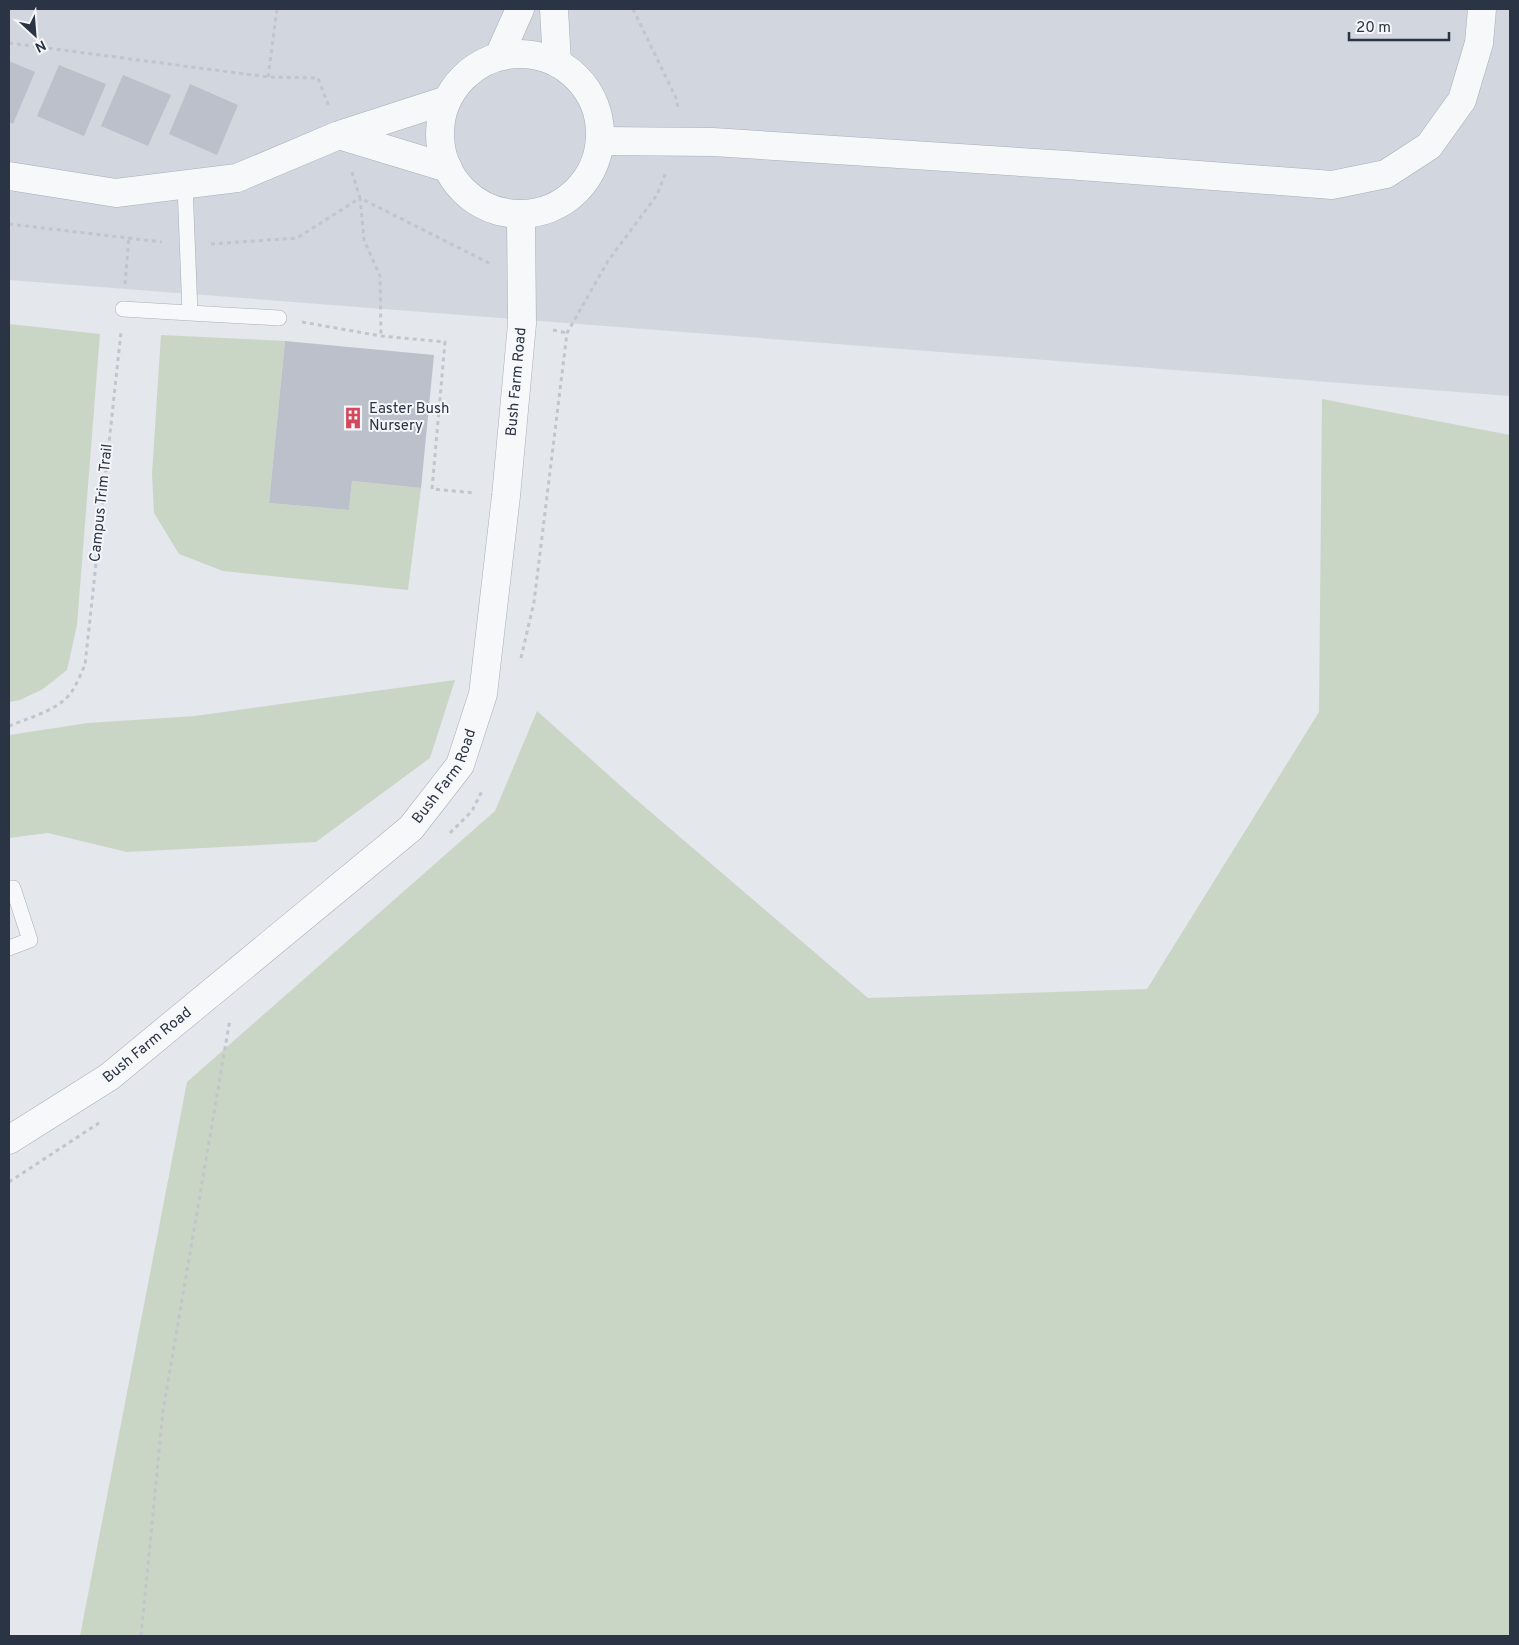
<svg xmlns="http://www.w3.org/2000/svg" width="1519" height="1645" font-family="Overpass,sans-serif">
<rect width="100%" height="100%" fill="#e4e7ec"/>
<path fill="#d2d6de" d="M9 9H1510V396L9 280Z"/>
<path fill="#c9d6c5" d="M9 324 100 334 77 625 67 670 43 689 20 700 9 702Z
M161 335 285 341 269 503 349 510 352 481 421 488 408 590 223 571 179 554 154 513 152 474Z
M1322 399 1510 435V1636H80L187 1082 495 811 537 711 632 796 868 998 1147 989 1319 712Z
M455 680 430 758 316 842 127 852 48 833 9 838V735L88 723 195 716Z"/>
<path fill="#bbc0ca" d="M9 61 35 72 13 124 9 122Z
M59 65 106 84 84 136 37 116Z
M123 75 171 95 148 146 101 126Z
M190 84 238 105 217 155 169 134Z
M285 341 434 355 421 488 352 481 349 510 269 503Z"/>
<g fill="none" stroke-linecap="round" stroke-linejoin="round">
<g stroke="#a9aeb7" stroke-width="16">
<path id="service" d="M185 185 190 313 279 318
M123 309 190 313
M9 888H13L30 940 9 948"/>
</g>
<g stroke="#a9aeb7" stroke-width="29">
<path id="minor" d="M339 135 448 168
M601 141 713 142 1067 165 1332 185 1386 174 1429 146 1462 100 1479 43 1482 9
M9 176 116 193 237 178 339 135 447 100"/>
</g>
<g stroke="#a9aeb7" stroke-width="29">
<g id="tertiary">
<path d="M554 9 557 63"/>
<circle cx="520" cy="134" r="80"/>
<path d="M499 56 520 9"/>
<path id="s1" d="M9 1140 109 1077 411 828 460 765 483 694 506 496 522 324 521 215"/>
</g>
</g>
<path stroke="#c2c5cb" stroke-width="3" stroke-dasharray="4 4" stroke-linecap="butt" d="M633 9 677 100 678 110
M9 43 268 77 318 78 329 107
M268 77 277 9
M352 172 360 198 491 264
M9 224 162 242
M211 244 297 238 360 198 364 240 380 276 381 336
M125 284 129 238
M302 322 381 336 445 342 432 489 475 493
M553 330 567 333
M521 658 534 602 567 333 608 261 657 195 666 172
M9 726C26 719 48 713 63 701 74 693 79 677 85 665L121 332
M450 833 472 811 482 791
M9 1182 99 1123
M141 1636 163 1411 230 1019"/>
<use href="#service" stroke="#f7f8fa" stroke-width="15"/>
<use href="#minor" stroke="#f7f8fa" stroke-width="28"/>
<use href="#tertiary" stroke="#f7f8fa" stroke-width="28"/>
</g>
<defs>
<g id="building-bare" transform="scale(1.725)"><path d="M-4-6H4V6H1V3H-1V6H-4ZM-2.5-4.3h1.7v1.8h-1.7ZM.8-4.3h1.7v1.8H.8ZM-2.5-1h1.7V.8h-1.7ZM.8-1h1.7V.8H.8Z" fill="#d1495b" stroke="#f4f6f9" stroke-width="2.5" paint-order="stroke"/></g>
</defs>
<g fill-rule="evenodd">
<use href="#building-bare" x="353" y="418"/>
</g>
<g text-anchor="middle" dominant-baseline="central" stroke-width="4" stroke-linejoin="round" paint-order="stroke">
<g font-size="15" fill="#2b3445" stroke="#f4f6f9">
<text stroke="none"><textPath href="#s1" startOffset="978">Bush Farm Road</textPath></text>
<text transform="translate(102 503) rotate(-84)">Campus Trim Trail</text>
<text stroke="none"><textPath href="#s1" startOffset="572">Bush Farm Road</textPath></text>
<text stroke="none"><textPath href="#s1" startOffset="168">Bush Farm Road</textPath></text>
</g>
<g font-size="15" fill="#2b3445" stroke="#f4f6f9" text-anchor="start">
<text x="369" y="409">Easter Bush<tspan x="369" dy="17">Nursery</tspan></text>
</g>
</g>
<rect width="1519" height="1645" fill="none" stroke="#2b3445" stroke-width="20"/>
<g transform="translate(35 35) rotate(154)" stroke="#f4f6f9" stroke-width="4" paint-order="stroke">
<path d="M0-4L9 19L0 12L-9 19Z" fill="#2b3445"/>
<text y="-8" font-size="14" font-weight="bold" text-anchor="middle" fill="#2b3445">N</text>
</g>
<path d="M1349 32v8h100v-8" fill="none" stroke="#2b3445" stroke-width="2.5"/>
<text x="1356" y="32" font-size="15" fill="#2b3445" stroke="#f4f6f9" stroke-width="4" paint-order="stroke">20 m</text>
</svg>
